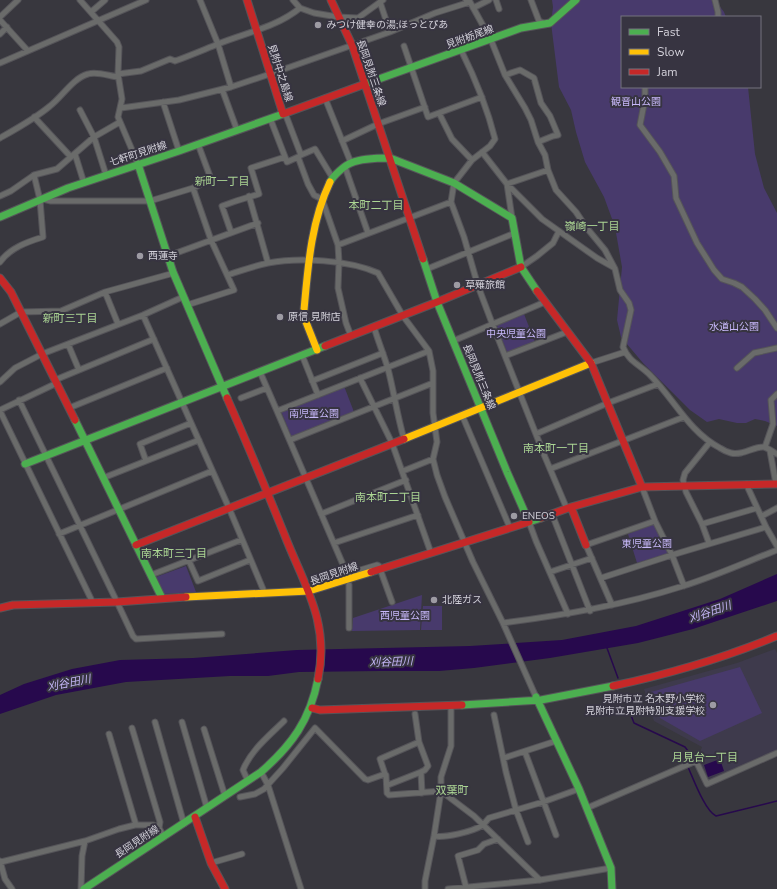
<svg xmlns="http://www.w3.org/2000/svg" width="777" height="889" font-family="'Nunito Sans','Noto Sans JP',sans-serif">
<rect width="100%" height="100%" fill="#38373e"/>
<path fill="#3e3a4c" d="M775 649 777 653V751L709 781 698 758 702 747 654 721 644 689 737 663Z"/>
<path fill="#483a6c" d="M552 0H715L724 12 726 17H622V87H748L755 154 764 188 777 213V426L765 421 755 419 746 423H737L719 419 707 422 690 410 643 363 621 337 617 320 622 267 615 227 604 197 585 162 576 132 571 110 559 87 551 23 553 7Z
M524 314 535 342 509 352H507L497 327 498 325Z
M344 386 354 412 353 414 292 438 281 411Z
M654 524 668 553 667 554 637 563 628 534Z
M186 566 196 592 163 594 156 577Z
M422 595 420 630 352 631 353 618Z
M423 606H442V630H421Z
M740 667 762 713 700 741 660 718 651 692Z"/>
<path fill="#27094d" d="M777 574V601L693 629 638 643 550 658 474 668 439 671H380L299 672 268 676H230L126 682 56 695 0 714V695L24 684 72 669 120 660 193 658 297 650 470 646 562 640 636 626 720 599Z
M720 759 724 771 708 777 704 765Z"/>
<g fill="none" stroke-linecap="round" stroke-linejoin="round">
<path stroke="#27094d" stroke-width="1.5" d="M607 648 618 678
M623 695 634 723 685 747 688 751 685 761 686 763
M688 767C693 778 705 811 716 816L777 801"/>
<g stroke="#555459" stroke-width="7">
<path id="street" d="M80 0 117 42 119 47 118 74 122 99 118 117 138 164
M200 0 218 44 231 87
M293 0 300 8 314 13 338 17 358 18 383 0
M466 0 470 2 491 40 505 75 525 108 531 120 538 142 545 155 548 170 556 190 576 212 586 227 605 250 615 269 620 290 629 303 631 310 623 347C629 362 639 364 650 375 674 399 689 432 720 448 723 450 727 452 731 453 743 456 754 446 764 447 768 448 773 452 777 454
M496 0 499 9
M531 0 539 21 545 24
M715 0 718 12V17
M380 2 390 32
M473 8 489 0
M91 12 105 0
M0 17 18 0
M0 20 28 51
M0 34 7 27
M404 46 428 117 482 97
M461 50C476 80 487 107 495 139L490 146 472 160 454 183 451 202 464 237 478 286 492 323 545 457 567 509
M0 63 146 0
M118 74 141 71 170 59 175 61C189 56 203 50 218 44 245 33 277 27 300 8
M505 75 520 70 534 78 541 103 550 116 558 135 553 136 538 142
M645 87V99L640 125 660 152 674 176 676 198 697 243 714 270 722 279 734 283 742 287 755 299 765 310 777 328
M222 89 237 130
M325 98 351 163
M163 102 179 151
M121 108 179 100 231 87 270 74 390 32 435 13 470 2
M80 110 94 137 106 175
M285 113 301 155 298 157 308 184 314 195 322 199 338 245 339 262 338 288 346 323 351 336
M439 113 452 139 472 160
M34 117 71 157
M270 118 287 162 298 157
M0 138C16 129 36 118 50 106 62 97 73 78 88 74 97 71 109 76 118 77
M342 141 378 124 425 107
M482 152 507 184 512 218
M75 154 84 183
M301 155 315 149 332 177
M345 167 368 233
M548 170 507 184 542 219 597 258 613 267
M0 196 11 191 34 175 57 169 94 137 120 122
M249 196 268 263
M43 199 51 201H150L193 188 211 179 198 144
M231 232 222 206 236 201 259 194 251 168 285 157
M338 245 451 202
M168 256 258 223
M0 262C10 248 27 242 43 237L40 200 34 175
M521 267 537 256 553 243 559 231
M427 269 515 233
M227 275C240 271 254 266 268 263 299 257 349 260 378 273L403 316 429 351 433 371V413L437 442 433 459 437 475 445 497 473 562 503 623 536 697
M105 292 118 324
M187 305 234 290 211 240 193 188
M143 315 229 508 263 589V594
M0 324 21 312 61 311 105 292 174 273
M374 327C378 341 384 355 388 369 394 392 397 415 404 439
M453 341 545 302
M68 344 79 370
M302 355 318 395
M505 356 567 332
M591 363 625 352
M737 368 754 353 777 348
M260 372 277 411 429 351
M360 378 392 443 431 553
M55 380 154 339
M312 381 383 353
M0 382 15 368 42 354 143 315 183 297
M241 398 267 388
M19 400 117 602 133 636 136 639 222 634
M69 408 167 368
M0 410 57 383
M0 411 93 603
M277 411 347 574 377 565 379 566 392 602
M462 415 510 528
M536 434 608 403 658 384
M290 440 433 383
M765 447 773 424 771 400 777 394
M770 451 776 484
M146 461 140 444 191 423
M550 469 684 417
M403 471 433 459
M103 478 199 440
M747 484 748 488 766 527 777 546
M642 487 655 521 672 555 684 586
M321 514 406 480
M552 514 590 611
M762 516 777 508
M529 522 536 541 568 614
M702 524 757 508
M59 534 212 471
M334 543 418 515
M709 543 702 524 686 492 683 480 685 473 710 442
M189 561 198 581 250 560
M550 572 592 558
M151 575 241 540
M601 578 672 555 766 527
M612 605 586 545 655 521
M503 623C564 615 624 605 683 586 715 576 746 562 777 550
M349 628V585
M494 715 506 772 516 810 528 842
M155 722 184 824
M182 722 207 808
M132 728 160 822 159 828
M204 729 225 796
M109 734 136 825
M525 752 556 835
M504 758 556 741
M261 772 268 785 301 889
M421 772 422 793
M385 774 380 759 419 742
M248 781 243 770C251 750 269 736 284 721
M388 785 421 772 425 770 428 766 419 742 415 714
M240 797 255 794 264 789 283 768 315 728 365 779 368 780 385 774 386 775 387 793 389 795 441 791 474 816 540 880
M587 808 696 761 707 784 777 753
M434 836C445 838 472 832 483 825 485 823 487 820 489 818L543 802 579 789
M0 861 5 879 12 889
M1 862 85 841 119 829 135 825H153L159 828 164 837
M211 863 242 854
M466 887 458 856 478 850 484 844 498 839
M81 889 82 856 85 841
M425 889V881L434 836 441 791V777L451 746V705
M448 889 540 880 611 868"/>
</g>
<g stroke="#555459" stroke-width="9">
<path id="fast" d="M365 84 521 28 550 23 576 0
M138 164 173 272 227 398
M330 182C333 176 345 165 351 163 360 159 380 158 390 158L454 183 512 218 521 267 537 291
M0 217 68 188 179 151 283 114
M423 259 437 302 507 472 529 522 541 518
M75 420 162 598
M25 464 325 346
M536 697 579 789 611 868 612 889
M462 705 541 700 613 686
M84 889 261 772C292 745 310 720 318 679"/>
</g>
<g stroke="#555459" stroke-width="9">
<path id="slow" d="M317 350 304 317V310C308 266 311 222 330 182
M404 439 591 363
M186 597 309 591 371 572"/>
</g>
<g stroke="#555459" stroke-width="9">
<path id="jam" d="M247 0 283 114 365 84
M331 0 352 45 423 259
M0 278 11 292 75 420
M537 291 591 363 642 487
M325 346 437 302 521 267
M227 398C247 443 266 489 285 536 304 585 330 622 318 679
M571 507 586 545
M541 518 571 507 642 487 777 484
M136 545 404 439
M371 572 529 522
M0 608 13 605 117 602 186 597
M613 686C669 674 724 658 777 636
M312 708 320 710 462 705
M195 817 211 863 225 889"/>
</g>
<use href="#street" stroke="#6a6b6a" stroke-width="5"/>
<use href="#fast" stroke="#4caf50" stroke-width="7"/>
<use href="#slow" stroke="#ffc107" stroke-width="7"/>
<use href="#jam" stroke="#c62828" stroke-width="7"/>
</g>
<g fill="#9d9ba3" stroke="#373441" stroke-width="1.5">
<circle cx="318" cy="25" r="4"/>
<circle cx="140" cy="256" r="4"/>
<circle cx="457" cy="285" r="4"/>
<circle cx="280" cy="317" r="4"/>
<circle cx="514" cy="516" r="4"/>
<circle cx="434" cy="600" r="4"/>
<circle cx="713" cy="705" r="4"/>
</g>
<g text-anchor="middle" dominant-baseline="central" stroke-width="4" stroke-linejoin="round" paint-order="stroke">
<g font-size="10" fill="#d3d1da" stroke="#373441" text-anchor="start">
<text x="326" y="25">みつけ健幸の湯;ほっとぴあ</text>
<text x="148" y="256">西蓮寺</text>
<text x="465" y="285">草薙旅館</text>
<text x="288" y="317">原信 見附店</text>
<text x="522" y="516">ENEOS</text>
<text x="442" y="600">北陸ガス</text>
<text x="705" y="699" text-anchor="end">見附市立 名木野小学校<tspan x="705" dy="12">見附市立見附特別支援学校</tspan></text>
</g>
<g font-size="10" fill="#d3d1da" stroke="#373441">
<text transform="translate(470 37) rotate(-20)">見附栃尾線</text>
<text transform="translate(280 73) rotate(72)">見附中之島線</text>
<text transform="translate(371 73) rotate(71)">長岡見附三条線</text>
<text transform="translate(138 154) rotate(-18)">七軒町見附線</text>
<text transform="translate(479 377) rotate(68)">長岡見附三条線</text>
<text transform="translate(334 574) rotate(-19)">長岡見附線</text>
<text transform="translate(137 842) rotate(-33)">長岡見附線</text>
</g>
<g font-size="10" fill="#c7b8f9" stroke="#373441">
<text x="636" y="102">観音山公園</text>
<text x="734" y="327">水道山公園</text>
<text x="516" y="334">中央児童公園</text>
<text x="314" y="414">南児童公園</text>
<text x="647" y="544">東児童公園</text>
<text x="405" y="616">西児童公園</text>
</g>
<g font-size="11" fill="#abd593" stroke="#373441">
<text x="222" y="181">新町一丁目</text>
<text x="376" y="205">本町二丁目</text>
<text x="592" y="226">嶺崎一丁目</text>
<text x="70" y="318">新町三丁目</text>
<text x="556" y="448">南本町一丁目</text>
<text x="388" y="497">南本町二丁目</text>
<text x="174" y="553">南本町三丁目</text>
<text x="705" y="757">月見台一丁目</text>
<text x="452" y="790">双葉町</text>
</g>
<g font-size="11" font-style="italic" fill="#c3b5f5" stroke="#373441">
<text transform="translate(710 612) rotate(-19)">刈谷田川</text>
<text transform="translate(391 662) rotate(-2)">刈谷田川</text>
<text transform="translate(69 683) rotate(-11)">刈谷田川</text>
</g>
</g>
<rect x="621" y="16" width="140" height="72" fill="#373441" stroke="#75737e"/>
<rect x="629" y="29" width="20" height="6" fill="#4caf50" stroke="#75737e"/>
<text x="657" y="36" font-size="12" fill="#d3d1da">Fast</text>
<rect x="629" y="49" width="20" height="6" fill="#ffc107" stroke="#75737e"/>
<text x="657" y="56" font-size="12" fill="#d3d1da">Slow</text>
<rect x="629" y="69" width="20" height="6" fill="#c62828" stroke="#75737e"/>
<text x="657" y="76" font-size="12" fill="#d3d1da">Jam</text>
</svg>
